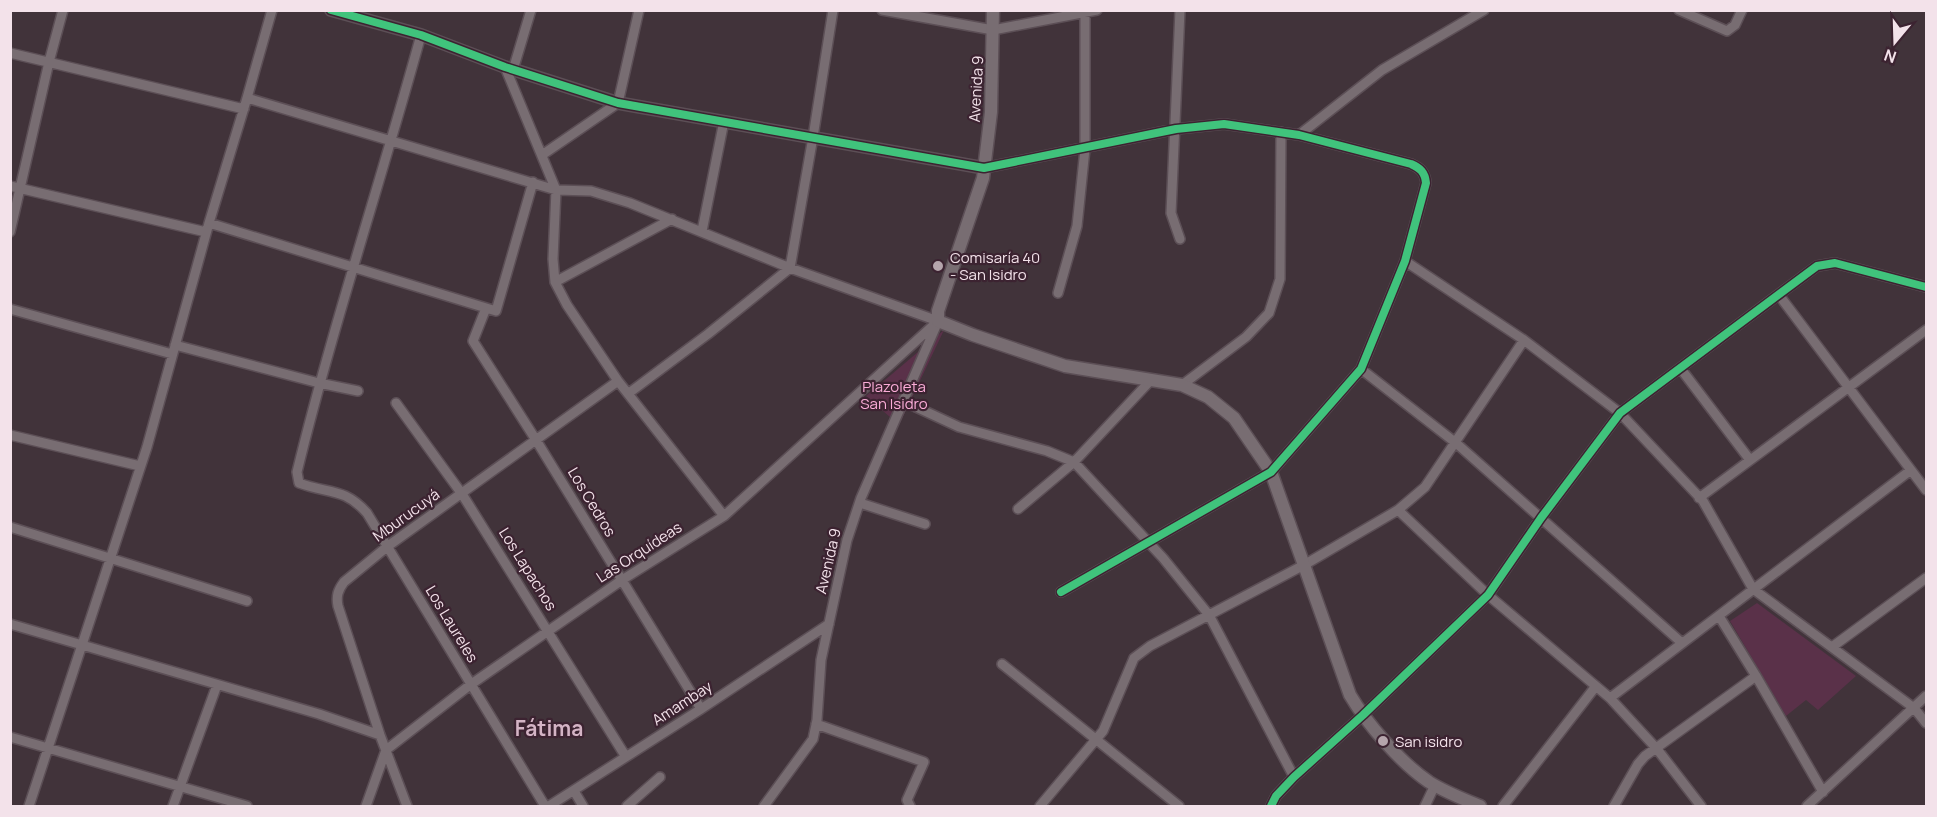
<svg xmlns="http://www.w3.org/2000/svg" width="1937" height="817" font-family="Manrope,sans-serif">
<rect width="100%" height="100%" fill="#41333a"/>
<path fill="#5a3149" d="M944 330 899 425 866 396Z
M1757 603 1856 676 1818 710 1806 700 1786 716 1730 621Z"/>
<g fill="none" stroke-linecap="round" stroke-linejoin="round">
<g stroke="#5c4f56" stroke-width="12">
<path id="minor" d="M882 10 993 30 1097 10
M1679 10 1727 31 1735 25 1742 10
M421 35C381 181 333 325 297 472L299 483C328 494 344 487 367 513L545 806
M10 53 244 109
M505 67 556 190 553 259 555 282 567 305 618 381 724 516
M513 70 531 10
M247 98 556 190 591 191 630 203 790 268 938 321
M1299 135 1382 70 1484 10
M542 155 618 103 639 10
M984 168 1176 129 1224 124 1299 135 1411 164C1420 168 1425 172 1426 183L1405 261 1361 369 1271 472 1061 592
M10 186 206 232
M209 223 496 311 533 182
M702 231 724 121
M10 232 49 62 63 10
M1180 239 1171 213 1180 10
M1405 261 1524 340 1620 413 1703 501 1753 589 1914 708 1926 723
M555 282 672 219
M1058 293 1077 226 1085 149V13
M1779 295 1926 490
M486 308 473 341 536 440 701 709
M10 309 172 354
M175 345 319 383 358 391
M1361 369 1456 443 1682 643
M1681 369 1750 460
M1182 385 1246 337 1269 313 1280 279 1281 132
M629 393 708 334 790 268 813 137 833 10
M903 401 959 427 1047 451 1074 462 1163 558 1209 615 1294 777
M396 403 462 494 626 757
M10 435 140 466
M1699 498 1926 330
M860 503 925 524
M1018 509 1074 462 1150 381
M1398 510 1488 595 1610 698 1657 749 1701 806
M10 527 247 601
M1719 616 1756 676 1823 792
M10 624 319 714 380 735
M1832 647 1926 578
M1002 664 1179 806
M1610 698 1911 470
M816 724 924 762 907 800 910 806
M10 737 247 806
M574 791 583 806
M29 806 147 447 209 223 247 98 272 10
M173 806 217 685
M366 806 386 750 470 685 622 580 724 516 938 321
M407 806 380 735 338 606C336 596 338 590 344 582L388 546 618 381
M549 806 701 709 829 624
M627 806 660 777
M764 806 813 739 817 720 821 660 847 540 861 498 936 326
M1040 806 1103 731 1134 658 1150 646 1304 565 1398 510 1425 487 1524 340
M1271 806 1276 796 1294 777 1363 715 1488 595 1541 518 1620 413 1817 266 1835 263 1926 287
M1425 806 1435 785
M1503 806 1596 686
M1614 806 1638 764 1645 756 1756 676
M1807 806 1926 696"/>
</g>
<g stroke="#5c4f56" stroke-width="14">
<path id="tertiary" d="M331 10 421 35 505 67 618 103 984 168"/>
</g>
<g stroke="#5c4f56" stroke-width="15">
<path id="secondary" d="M993 10 991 112 983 178 938 311V321L973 335 1065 366 1182 385 1208 397 1234 418 1271 472 1350 695C1367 724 1401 763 1429 782 1445 792 1463 799 1480 806"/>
</g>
<use href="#minor" stroke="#786d72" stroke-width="9"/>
<use href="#tertiary" stroke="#786d72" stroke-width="10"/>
<use href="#secondary" stroke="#786d72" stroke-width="12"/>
<g stroke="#3c2331" stroke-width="11">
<path id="cycleway" d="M331 10 421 35 505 67 618 103 984 168 1176 129 1224 124 1299 135 1411 164C1420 168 1425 172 1426 183L1405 261 1361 369 1271 472 1061 592
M1271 806 1276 796 1294 777 1363 715 1488 595 1541 518 1620 413 1817 266 1835 263 1926 287"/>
</g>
<use href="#cycleway" stroke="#40c37c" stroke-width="8"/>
</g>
<g fill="#b5a5ac" stroke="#3c2331" stroke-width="2">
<circle cx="938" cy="266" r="6"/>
<circle cx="1383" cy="741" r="6"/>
</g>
<g text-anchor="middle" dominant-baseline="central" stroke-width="4.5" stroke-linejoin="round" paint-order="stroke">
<g font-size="15" fill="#f3e2ea" stroke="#3c2331">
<text transform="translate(976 89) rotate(-87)">Avenida 9</text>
<text transform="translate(592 502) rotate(59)">Los Cedros</text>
<text transform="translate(406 515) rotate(-36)">Mburucuyá</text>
<text transform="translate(639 552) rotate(-33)">Las Orquídeas</text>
<text transform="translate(828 561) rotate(-77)">Avenida 9</text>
<text transform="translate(528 569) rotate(58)">Los Lapachos</text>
<text transform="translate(452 624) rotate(59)">Los Laureles</text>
<text transform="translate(682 703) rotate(-33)">Amambay</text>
</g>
<g font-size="15" fill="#f3e2ea" stroke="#3c2331" text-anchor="start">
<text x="950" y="257">Comisaría 40<tspan x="950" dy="17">- San Isidro</tspan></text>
<text x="1395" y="741">San isidro</text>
</g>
<g font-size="15" fill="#fbadd8" stroke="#3c2331">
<text x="894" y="386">Plazoleta<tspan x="894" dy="17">San Isidro</tspan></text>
</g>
<g font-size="21" font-weight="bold" fill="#d4b4c5" stroke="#3c2331">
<text x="549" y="728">Fátima</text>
</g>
</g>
<rect width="1937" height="817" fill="none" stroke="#f3e2ea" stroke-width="24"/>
<g transform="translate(1895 42) rotate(199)" stroke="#3c2331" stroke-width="4.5" paint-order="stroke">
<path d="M0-4.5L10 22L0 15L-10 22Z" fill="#f3e2ea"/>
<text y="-9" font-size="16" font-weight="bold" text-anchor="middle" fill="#f3e2ea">N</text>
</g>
</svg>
